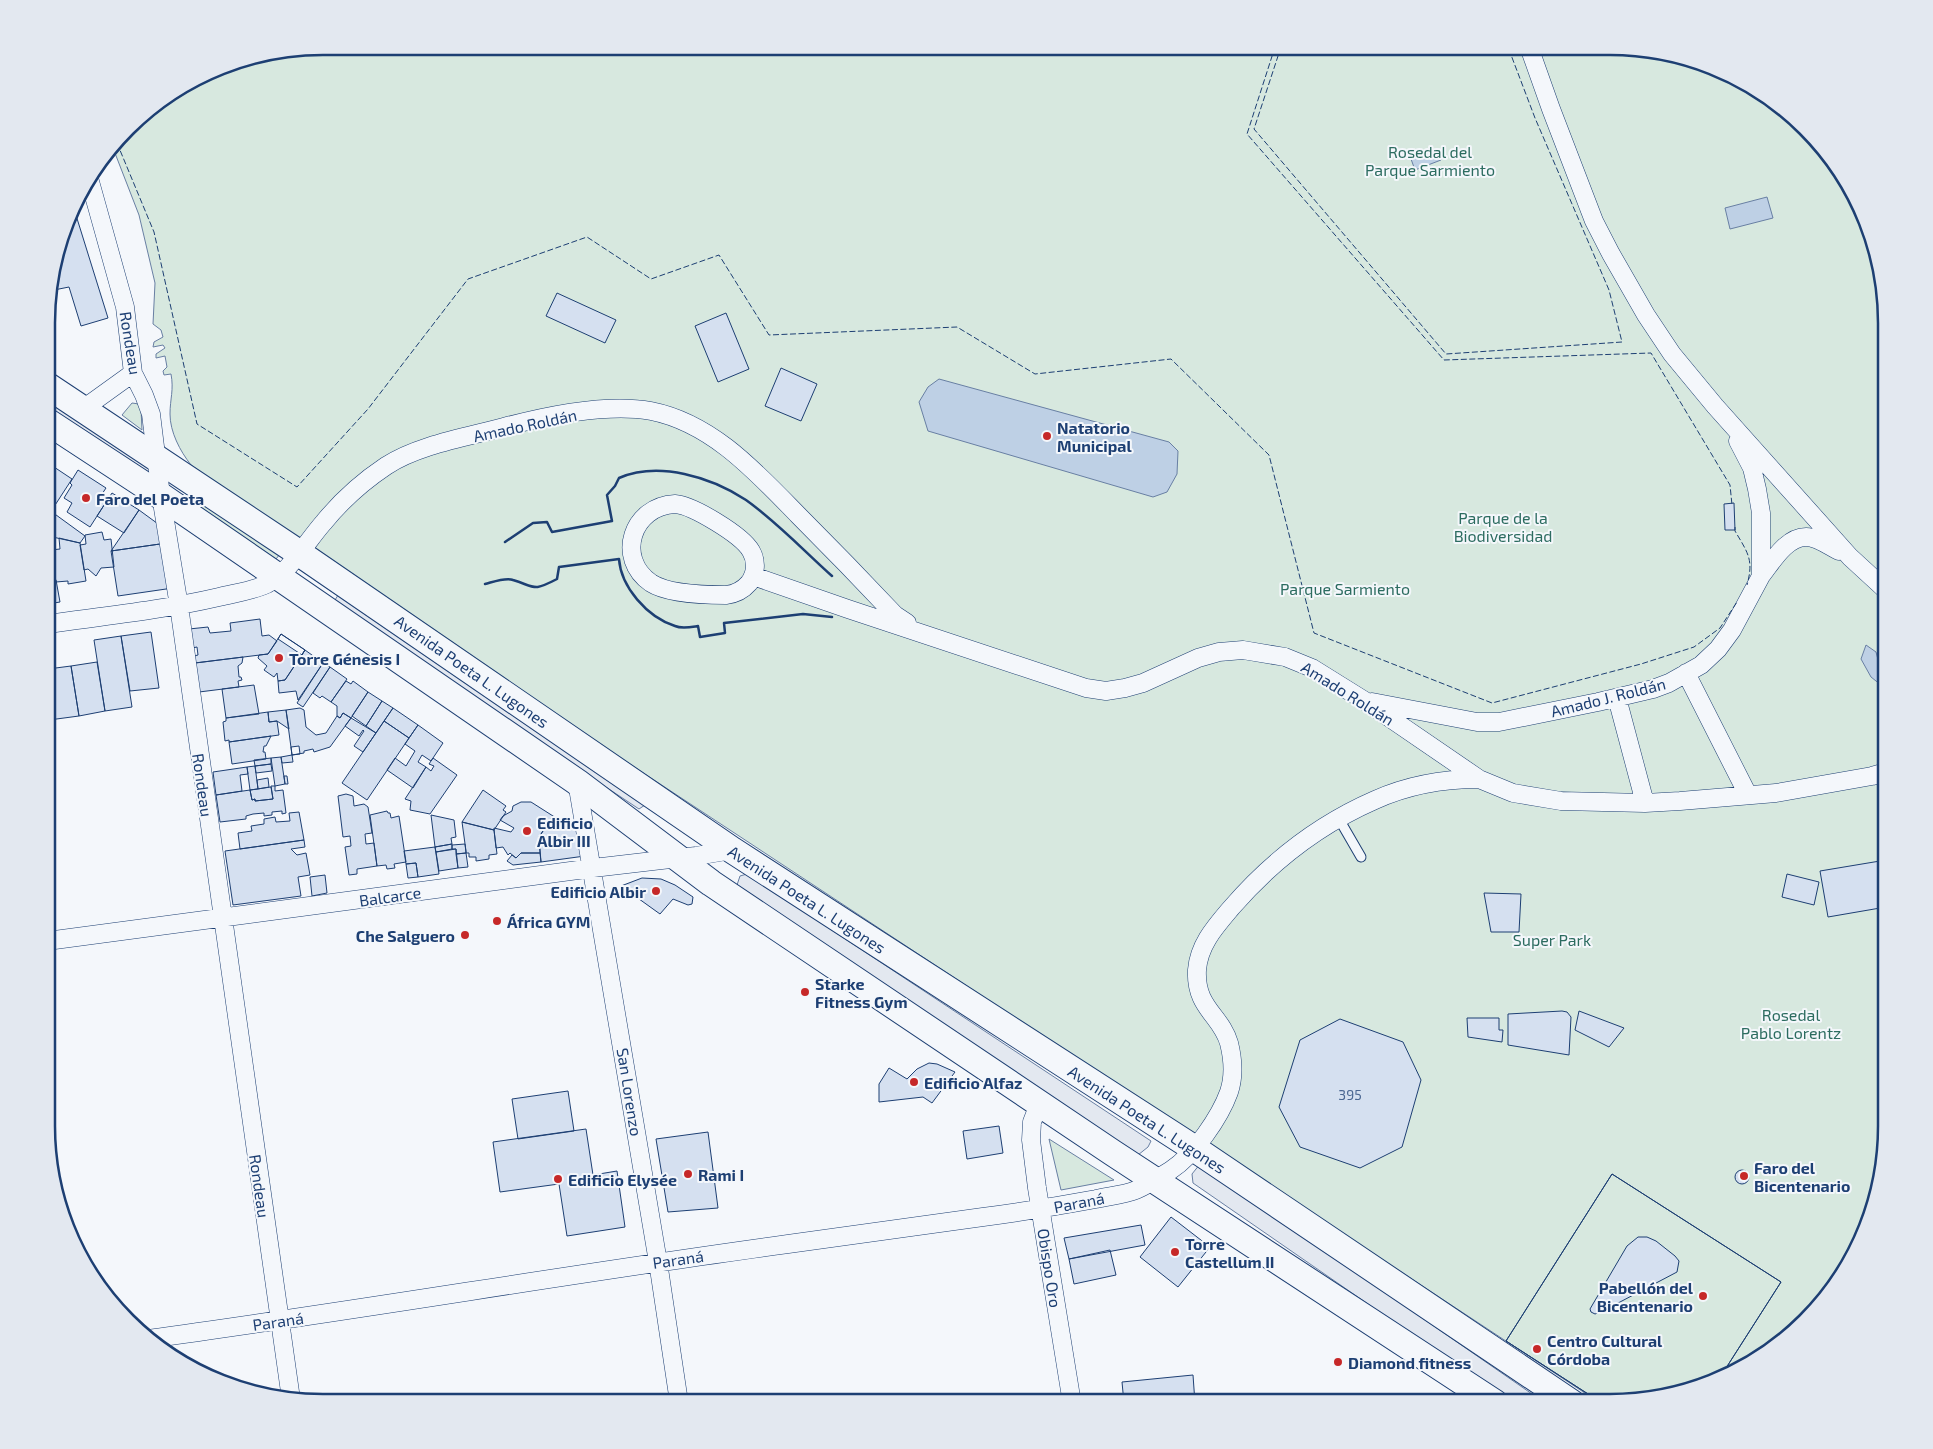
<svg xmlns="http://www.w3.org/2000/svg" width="1933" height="1449" font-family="'Exo 2',sans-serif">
<rect width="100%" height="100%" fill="#f4f7fb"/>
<path fill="#d7e8df" stroke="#687fa3" d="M323 46 1628 47 1716 67 1792 115 1858 201 1877 252 1887 323 1886 1145 1866 1232 1818 1308 1732 1374 1664 1397 1600 1403 367 591 191 465C180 451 170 432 170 414 170 399 174 390 171 374L164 375 163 371 167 367 165 356 156 358V354L165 348 163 345 153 347 154 342 163 337 161 330 153 324 155 283 139 215 113 148 141 115 234 61Z
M132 403 139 404 141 409 142 430 122 415Z
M199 502 280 554 276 559 196 505Z
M1049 1139 1114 1180 1061 1190Z"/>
<path fill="#e3e8f0" stroke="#687fa3" d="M48 394 152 463 151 475 48 412Z
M340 592 645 805 639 809 336 608 335 600Z
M747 874 1151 1141 1148 1147 1138 1155 737 885 740 876Z
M1200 1164 1545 1403H1511L1193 1183 1192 1174Z"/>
<path fill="#bed0e5" stroke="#687fa3" d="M1437 149 1441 160 1415 170 1411 159Z
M1767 197 1773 218 1730 229 1725 208Z
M939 379 1169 442 1178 451 1177 474 1167 492 1153 497 928 431 919 402 928 387Z
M1866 645 1876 652 1882 675 1886 674V689L1871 677 1861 659Z"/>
<path fill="#d5e0f0" stroke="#1d3f73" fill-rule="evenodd" d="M75 212 108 318 81 326 69 287 49 291V286Z
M557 293 616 320 605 343 546 316Z
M726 313 749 369 718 382 695 326Z
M781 368 817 384 801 421 765 406Z
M48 463 72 479 48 516Z
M78 470 106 488 102 494 108 499 90 527 67 512 72 503 64 498 72 485 70 483Z
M112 493 139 510 124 533 97 516Z
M1734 503 1735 530H1725L1724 504Z
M139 510 165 529 167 543 111 551Z
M52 512 85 536 80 543 48 536V516Z
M102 532 104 540 111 539 114 567 101 568 96 576 88 569 84 570 80 545 86 544 85 535Z
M59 538 80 543 86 581 68 584V581L56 582 51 550 60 549Z
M167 543 173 588 118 596 111 551Z
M51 550 54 568 48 569V551Z
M56 580 60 602 48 604V581Z
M260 619 262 636 269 635 277 641 268 654 195 663 194 656 198 655 197 647 192 648 189 629 208 627 210 633 231 631 230 623Z
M151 632 159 688 130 691 121 636Z
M281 634 305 650 302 655 278 639Z
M281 634 305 650 285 680 278 681 277 673 274 677 264 670 267 666 258 658 259 655 268 654Z
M121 636 132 707 105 711 94 640Z
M305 650 323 663 298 700 296 691 279 693 278 681 285 680Z
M243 657 242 663 238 666 239 677H241L242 680 238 681 239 687 199 692 195 663Z
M97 662 105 711 79 716 71 666Z
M323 663 330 667 303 707 297 703Z
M71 666 79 716 49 720 48 669Z
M330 667 347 679 331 702 322 696 320 698 313 693Z
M346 681 351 684 353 681 368 692 351 718 343 713 340 718 337 716V706L331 702Z
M254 685 259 714 226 718 222 689Z
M368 692 382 701 366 726 352 716Z
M382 701 393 708 376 733 366 726Z
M300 708 304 710 306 727 316 735 326 733 337 716 340 718 343 713 351 718 330 747 314 752 313 749 304 751V753L292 755 286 710Z
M393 708 418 725 409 738 384 721Z
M286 710 289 729 277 721 269 722 268 712Z
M268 712 269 722 277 721 279 735 229 742V740L225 741 223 722 226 721V718Z
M351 718 376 733 363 752 354 746 364 731 363 730 359 736 345 726Z
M384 721 409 738 367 800 342 783Z
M418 725 443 743 431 761 422 755 418 762 426 767 413 788 387 770 395 758 406 766 415 751 405 744Z
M271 736 266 746H264L263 752H265L266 759 232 764 229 742Z
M299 746 300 754 292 755 291 747Z
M292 755 293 762 282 763 281 757Z
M281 757 285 784 275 786 271 758Z
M271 758V764L255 766 254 760Z
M433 758 457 775 430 814 410 810 411 801 405 799 426 767 431 771 434 766 429 764Z
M271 764 272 771 256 773 255 766Z
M255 766 258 789 250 790 247 767Z
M247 767 248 774 240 775 242 791 216 795 213 772Z
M284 776H287L288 784H285Z
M268 778 269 787 258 789 257 780Z
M271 786H275V791L283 790 286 813 282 814V811L272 812V815L264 816V813L253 814 246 816V819L220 822 216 795 250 790 252 800 255 799V801L273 799Z
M271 787 273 799 255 801V799L252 800 250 790Z
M483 790 506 806 503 810 506 812 494 830 462 822Z
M346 794 353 796 354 806 364 804 368 807 372 833 365 834 366 844 374 843 377 866 357 869V874L349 875 345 847 351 846 350 836 343 837 338 796Z
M521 802H531L553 816 539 837 540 853H521L516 858 510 853 508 855 503 847 496 848 494 830V828L511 832 514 828 500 820 503 816 512 811 513 806Z
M387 811 388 813H390L391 818 399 816 406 862 394 864 395 868 387 869 386 865 377 866 370 815Z
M299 812 304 840 240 849 238 833 252 831 251 826 264 824V819L275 817 276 822 290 821 289 813Z
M431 815 454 820 456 837 451 838 452 844 435 847Z
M553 816 583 835 585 856 541 862 539 837Z
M462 822 494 830 497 854 489 855V859L476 861V857H469V853H466V851Z
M304 840 305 847 291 849 297 855 306 853 310 875 298 877 301 896 233 905 225 851Z
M452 844V849L436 852 435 847Z
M465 844 466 853 456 854V849H452V845Z
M435 847 439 874 418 877 416 863 406 864 404 851Z
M456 849 458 868 439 871 436 852Z
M466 853 468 867 458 868 456 854Z
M521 853H540L541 862 513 865 507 861 512 855 516 858Z
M1886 860V907L1828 917 1820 871Z
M416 863 418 877 408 878 406 864Z
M1787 874 1819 882 1814 905 1782 897Z
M325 875 327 893 312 896 310 877Z
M642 878 661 879 675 885 693 897 692 904 688 905 673 899 660 914 621 886Z
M1484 893 1521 894 1519 932H1491Z
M1562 1011 1567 1012 1571 1017 1569 1055 1508 1045V1014Z
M1579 1011 1624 1028 1609 1047 1575 1030Z
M1467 1018H1499V1030H1503L1502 1042 1468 1037Z
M1340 1019 1403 1042 1421 1080 1402 1147 1360 1168 1300 1147 1279 1107 1300 1040Z
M929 1063 937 1064 955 1072 932 1103 923 1097 879 1102V1084L889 1068 907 1079 917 1069Z
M568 1091 574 1131 518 1139 512 1099Z
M999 1126 1003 1153 967 1159 963 1131Z
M586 1129 593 1175 617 1171 625 1227 567 1236 559 1184 500 1192 493 1142Z
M708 1132 718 1208 668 1212 656 1139Z
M1735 1177a7 7 0 1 1 14 0a7 7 0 1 1-14 0Z
M1612 1174 1781 1282 1719 1379 1664 1397 1602 1403 1506 1341ZM1638 1237H1647L1656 1241 1675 1256 1679 1261 1677 1272 1601 1312 1595 1314 1591 1312 1590 1309 1627 1246Z
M1612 1174 1781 1282 1719 1379 1664 1397 1602 1403 1506 1341Z
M1171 1217 1210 1247 1178 1287 1140 1257Z
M1141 1225 1145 1245 1069 1259 1064 1238Z
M1110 1250 1116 1275 1074 1284 1069 1259Z
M1193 1375 1195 1403H1124L1122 1382Z"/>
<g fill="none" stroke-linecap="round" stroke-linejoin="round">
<g stroke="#1d3f73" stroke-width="11">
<path id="lane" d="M1339 819 1361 857"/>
</g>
<g stroke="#1d3f73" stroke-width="19">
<path id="street" d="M1529 47 1551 109 1594 221 1611 254 1646 315 1672 354 1715 406 1850 557 1887 591
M89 178 125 307 133 373 144 395 151 414 161 496 179 606 291 1399
M83 409 133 373
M675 504C692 505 742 535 751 551 757 561 756 574 749 583 743 590 735 594 726 595 706 595 668 594 651 583 615 558 632 506 675 504Z
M753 576 848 609 1086 688 1106 691 1125 688 1143 683 1198 658 1219 652 1243 650 1285 657 1312 668 1365 701 1479 779 1513 793 1561 801 1645 803 1680 801 1776 793 1872 776 1886 772
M1761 576C1772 562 1786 537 1806 537 1817 537 1829 546 1839 551
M48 624C105 616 163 610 219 597 235 593 252 591 267 584 289 573 307 541 324 522 342 500 362 482 386 466 418 445 467 437 504 427 545 416 608 403 651 411 712 423 756 472 798 515 831 548 863 581 895 615L907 623
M1686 673 1748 795
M1617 698 1645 803
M1372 702 1477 722H1499L1598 702 1653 689 1669 683 1701 665 1718 649 1732 630 1761 576V513L1757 489 1752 468 1738 441
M577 782 658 1262 679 1402
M47 941 593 868 696 856 732 850
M1039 1104 1032 1122 1031 1140 1037 1188 1072 1403
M148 1339C362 1310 574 1273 788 1244 853 1235 918 1226 983 1217 1021 1212 1058 1206 1096 1199 1109 1196 1124 1195 1136 1190 1148 1185 1160 1177 1171 1170 1194 1155 1220 1117 1229 1092 1234 1077 1233 1059 1229 1043 1221 1015 1195 1008 1197 970 1199 944 1216 926 1232 907 1271 862 1320 824 1375 800 1408 785 1443 779 1479 779"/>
</g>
<g stroke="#1d3f73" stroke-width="28">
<path id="primary" d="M48 386 299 553 732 850 1195 1149 1572 1403
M48 422 161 496 577 782 711 883 1113 1153 1495 1403"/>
</g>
<use href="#lane" stroke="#f4f7fb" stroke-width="9"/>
<use href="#street" stroke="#f4f7fb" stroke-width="18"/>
<use href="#primary" stroke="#f4f7fb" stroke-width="26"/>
<path stroke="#1d3f73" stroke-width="1" stroke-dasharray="6 2.5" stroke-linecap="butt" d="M1275 47 1247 134 1444 360 1651 353 1730 485 1732 505
M1281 47 1254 129 1446 354 1622 342 1609 290 1535 118 1508 47
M117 143 154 232 197 424 297 487 368 409 468 279 587 237 651 279 719 255 769 335 957 327 1035 374 1171 359 1269 455 1314 633 1492 703 1641 664 1694 647 1720 628 1737 602
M1735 527V531C1748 553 1754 560 1747 585"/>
<path stroke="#1d3f73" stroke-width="2.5" d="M505 542 533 523 547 522 552 532 612 521 607 495 615 486 619 478C659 461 711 477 746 500 777 522 804 551 832 576
M485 584C493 582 506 577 513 580 536 587 532 592 557 579L559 567 619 559C621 587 647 617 675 626 682 629 691 627 698 626L700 637 725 633 724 623 803 614 832 617"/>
</g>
<g fill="#c62828" stroke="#f4f7fb" stroke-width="2">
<circle cx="1047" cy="436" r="5"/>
<circle cx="86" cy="498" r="5"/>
<circle cx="279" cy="658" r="5"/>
<circle cx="527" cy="831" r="5"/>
<circle cx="656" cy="891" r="5"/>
<circle cx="497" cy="921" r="5"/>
<circle cx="465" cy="935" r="5"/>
<circle cx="805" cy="992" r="5"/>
<circle cx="914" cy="1082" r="5"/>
<circle cx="688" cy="1174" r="5"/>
<circle cx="1744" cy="1176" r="5"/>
<circle cx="558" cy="1179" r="5"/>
<circle cx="1175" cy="1252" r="5"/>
<circle cx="1703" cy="1296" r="5"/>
<circle cx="1537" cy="1349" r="5"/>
<circle cx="1338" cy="1362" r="5"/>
</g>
<g text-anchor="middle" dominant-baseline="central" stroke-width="4" stroke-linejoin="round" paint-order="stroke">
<g font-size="14" fill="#4b6792">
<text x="1350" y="1094">395</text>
</g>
<g font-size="16" fill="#2c6c60" stroke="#f4f7fb">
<text x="1430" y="151">Rosedal del<tspan x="1430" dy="18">Parque Sarmiento</tspan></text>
<text x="1503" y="517">Parque de la<tspan x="1503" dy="18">Biodiversidad</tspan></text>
<text x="1345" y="588">Parque Sarmiento</text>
<text x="1552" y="939">Super Park</text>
<text x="1791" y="1014">Rosedal<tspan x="1791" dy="18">Pablo Lorentz</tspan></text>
</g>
<g font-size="16" fill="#1d3f73" stroke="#f4f7fb">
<text transform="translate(131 343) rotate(81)">Rondeau</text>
<text transform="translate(525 425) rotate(-12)">Amado Roldán</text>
<text transform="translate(472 671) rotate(35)">Avenida Poeta L. Lugones</text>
<text transform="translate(1348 693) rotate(32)">Amado Roldán</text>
<text transform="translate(1608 697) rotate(-14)">Amado J. Roldán</text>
<text transform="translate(203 785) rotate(82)">Rondeau</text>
<text transform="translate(390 896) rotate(-8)">Balcarce</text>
<text transform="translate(807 899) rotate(33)">Avenida Poeta L. Lugones</text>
<text transform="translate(630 1092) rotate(81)">San Lorenzo</text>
<text transform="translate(1147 1119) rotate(33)">Avenida Poeta L. Lugones</text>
<text transform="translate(260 1186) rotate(82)">Rondeau</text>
<text transform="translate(1079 1202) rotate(-11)">Paraná</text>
<text transform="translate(678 1259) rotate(-8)">Paraná</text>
<text transform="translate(1050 1268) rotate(81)">Obispo Oro</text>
<text transform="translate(278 1321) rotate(-8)">Paraná</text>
</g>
<g font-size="16" font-weight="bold" fill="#1d3f73" stroke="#f4f7fb" text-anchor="start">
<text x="1057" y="427">Natatorio<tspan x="1057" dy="18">Municipal</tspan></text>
<text x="96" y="498">Faro del Poeta</text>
<text x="289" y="658">Torre Génesis I</text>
<text x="537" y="822">Edificio<tspan x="537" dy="18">Albir III</tspan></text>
<text x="646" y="891" text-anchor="end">Edificio Albir</text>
<text x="507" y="921">África GYM</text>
<text x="455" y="935" text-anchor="end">Che Salguero</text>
<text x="815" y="983">Starke<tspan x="815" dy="18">Fitness Gym</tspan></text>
<text x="924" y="1082">Edificio Alfaz</text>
<text x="1754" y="1167">Faro del<tspan x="1754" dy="18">Bicentenario</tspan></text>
<text x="698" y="1174">Rami I</text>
<text x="568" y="1179">Edificio Elysée</text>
<text x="1185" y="1243">Torre<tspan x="1185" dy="18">Castellum II</tspan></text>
<text x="1693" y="1287" text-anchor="end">Pabellón del<tspan x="1693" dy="18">Bicentenario</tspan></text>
<text x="1547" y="1340">Centro Cultural<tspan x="1547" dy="18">Córdoba</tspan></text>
<text x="1348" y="1362">Diamond fitness</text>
</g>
</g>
<path d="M0 0H1933V1449H0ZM323 55H1610A268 268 0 0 1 1878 323V1126A268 268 0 0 1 1610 1394H323A268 268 0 0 1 55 1126V323A268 268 0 0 1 323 55Z" fill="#e3e8f0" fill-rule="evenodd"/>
<path fill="none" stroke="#1d3f73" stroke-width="2.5" d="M323 55H1610A268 268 0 0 1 1878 323V1126A268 268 0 0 1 1610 1394H323A268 268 0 0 1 55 1126V323A268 268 0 0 1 323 55Z"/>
</svg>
